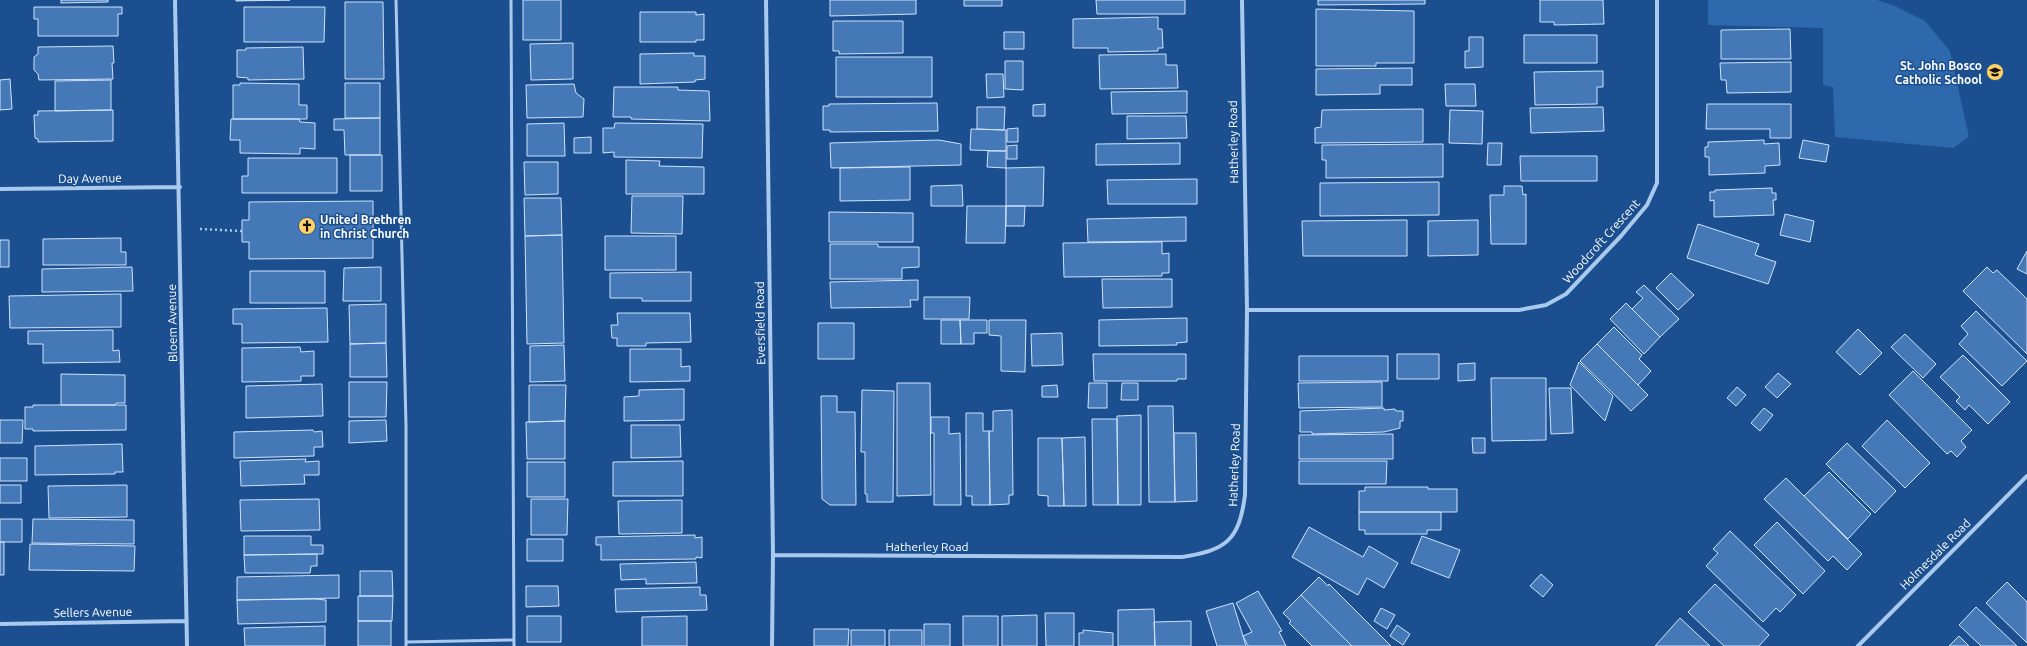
<svg xmlns="http://www.w3.org/2000/svg" width="2027" height="646" font-family="Ubuntu,sans-serif">
<rect width="100%" height="100%" fill="#1b4f8f"/>
<path fill="#2e69ad" d="M1708 0H1877L1895 6 1925 21 1950 51 1969 137 1953 148 1835 137 1833 87 1823 85V28L1708 25Z"/>
<path fill="#4478b7" stroke="#cfe3fa" d="M61 0H108V2L61 3Z
M236 0H290L236 1Z
M523 0H561V40H523Z
M830 0H916V14L830 16Z
M964 0H1002V6H964Z
M1096 0H1185V14H1097Z
M1318 0H1425V4L1318 5Z
M1540 0H1603L1604 24 1554 25V22H1540Z
M345 2H383L384 79H345Z
M34 7H122V14H118V36H38V19H34Z
M244 7H325L324 42H244Z
M1316 9 1414 11V63H1376V66H1316Z
M640 12H696V15L704 14V40H696V42H640Z
M1158 17V29H1162L1163 48H1158V51L1108 52V48H1073V19Z
M833 21H903V53L839 54V51H833Z
M1790 29 1791 59H1721V30Z
M1004 32H1024V49H1004Z
M1524 35H1597V63H1524Z
M1469 37H1483V67L1465 68V51H1469Z
M573 43V79L531 80 530 44Z
M113 46 114 63H112L113 79 39 80 38 74 34 70V57L38 54V47Z
M303 47 304 79 248 80V78L237 77V50H246V48Z
M694 53V56H705V79L695 80V82L640 84V54Z
M1166 54V65H1177L1178 88 1100 89 1099 55Z
M836 57H932V97H836Z
M1005 61H1023V90L1005 89Z
M1791 62V92L1727 93 1726 80H1721L1720 63Z
M1412 68V85H1380V94L1316 95V69Z
M1603 71V87H1597V104L1535 105 1534 72Z
M986 74H1003L1004 97 987 98Z
M10 79 12 109 0 110V80Z
M111 80V110L55 111V81Z
M240 83 299 84V105H307V119H233V85H240Z
M345 83H380V118H345Z
M574 84 576 93 584 99 583 117 527 118 526 85Z
M1445 84H1475L1476 106H1446Z
M614 87H678V90L709 91 710 121 631 119V117H613Z
M1187 91V113L1112 114 1111 92Z
M937 103 938 131 830 132V130H823V106H829V104Z
M1045 104V116H1033V105Z
M1707 104H1791V138H1770V129H1706Z
M977 107H1005L1004 130 977 129Z
M1603 107 1604 131 1531 133 1530 108Z
M1423 109V142L1315 143V128L1321 127 1322 110Z
M113 110V141L38 142V139L35 138 34 115H38V111Z
M1450 110 1483 111 1482 144 1449 143Z
M1127 116H1186L1187 138 1127 139Z
M380 118V155H345L344 130H334V119Z
M231 119H299L300 122 315 123V149L300 148V154L240 153V140H230Z
M564 123 565 156H527V124Z
M615 123 703 124 702 158 614 157V152L603 153V128H614Z
M1018 128V142H1007V129Z
M971 129 1006 130V151L970 150Z
M591 137V153H574V138Z
M939 140 961 144V165L831 168 830 143Z
M1764 140V144L1779 143 1780 165 1765 166V173L1709 175V157H1705V147H1708V142Z
M1803 140 1829 145 1826 162 1799 158Z
M1180 143V164L1096 165V144Z
M1488 143H1502L1501 165H1487Z
M1443 144V177L1326 178V160H1322V145Z
M1017 145V159H1007V146Z
M988 151H1006V168L987 167Z
M350 155H382V191H350Z
M1520 156H1597V181H1521Z
M248 158H337V193H242V176H248Z
M626 160 660 161 659 166 704 167V194H626Z
M524 162H558V194L525 195Z
M910 167V200L840 201V168Z
M1044 167 1043 206H1006V168Z
M1197 179V204H1108L1107 180Z
M1439 182V215L1320 216V183Z
M962 185 963 206H931V186Z
M1504 186H1522L1523 195 1526 194V244H1491L1490 195H1504Z
M1772 188V193H1776V200H1773L1774 215 1714 217V200L1710 201V192H1715V190Z
M632 196H683L682 234 631 233Z
M524 198H561L562 235 525 236Z
M373 201V258L249 259V242H242V220H249V202Z
M967 206H1006L1005 243H966Z
M1006 206H1025L1024 226H1006Z
M829 212 913 213V242H829Z
M1785 214 1814 221 1810 242 1780 235Z
M1186 217V241L1088 242 1087 219Z
M1407 220V256H1303L1302 221Z
M1478 220V255L1428 256V221Z
M1698 224 1759 244 1755 255 1776 262 1768 284 1687 258Z
M562 235 564 343 527 344 525 236Z
M605 236H676V270H605Z
M121 238V252H126V265H43V239Z
M0 240H9V267H0Z
M1162 242V254L1169 253V273H1162V276L1064 277 1063 243Z
M830 244H878V247H919V267L902 268V279H830Z
M2027 251V274L2017 269Z
M132 267 133 291 42 292V269Z
M381 267V301H343L344 268Z
M1987 267 1993 273 1997 270 2027 299V354L1963 291Z
M250 271H325V303H250Z
M691 272V301H642V298H610V273Z
M1671 273 1694 295 1678 310 1656 288Z
M1102 279H1172V307L1103 308Z
M918 280V300H910L911 307 831 308 830 282Z
M1644 285 1679 319 1660 337 1632 309 1643 298 1636 292Z
M121 294V327L10 328 9 296Z
M924 297H970L969 319H924Z
M1626 303 1660 337 1644 354 1610 319Z
M386 304V343L350 344 349 305Z
M327 308 328 342 242 343V324H233V309Z
M1976 311 2027 361 2002 386 1959 344 1968 334 1961 326Z
M617 313H690L691 342 646 343V346H617V338H612L611 325H618Z
M1187 318V342L1176 343 1177 345 1099 346V320Z
M941 320H960L961 344H941Z
M960 320H987V333H974V344H961Z
M989 320H1026L1025 372 1001 371V336L989 335Z
M818 323H854V359H818Z
M1614 327 1642 355 1639 359 1651 371 1638 385 1597 344Z
M1858 329 1882 353 1860 375 1836 352Z
M113 330V351L119 350 120 362 43 363V344H28V331Z
M1062 333 1063 365 1032 366 1031 334Z
M1905 334 1936 364 1923 378 1891 347Z
M386 343 387 377H350V344Z
M1597 344 1648 395 1631 411 1580 361Z
M564 345 565 381 530 382V346Z
M300 347 301 352 314 351V376H301V381L242 382V348Z
M630 349H681V367L690 366V381L630 382Z
M1093 354H1186V379H1177V381H1094Z
M1397 354H1439V379H1397Z
M1963 355 2010 402 1988 424 1969 405 1965 410 1956 401 1960 397 1940 377Z
M1299 356H1388V381H1299Z
M1579 362 1613 396 1605 421 1570 385Z
M1475 363V380L1458 381V364Z
M1913 371 1972 430 1961 441 1966 447 1957 457 1951 451 1947 454 1889 395Z
M1778 373 1791 384 1777 398 1765 387Z
M61 374 125 375V403H116L115 405H61Z
M1491 378H1546V440L1492 441Z
M349 382H387L386 417H349Z
M1382 382V407L1299 408 1298 383Z
M897 383H930L931 495 897 496Z
M1089 383H1107V408H1088Z
M1122 383H1138V400H1121Z
M322 384 323 416 246 418V386Z
M529 385H566L565 421 529 422Z
M1057 385 1058 397H1042V386Z
M1737 387 1746 395 1736 406 1727 398Z
M1549 388H1571L1573 433 1551 434Z
M684 389V420L624 421V397L639 396V390Z
M862 390 894 391 893 502H867V494H865V452H861Z
M821 396H837V412H855L856 505H830L822 499Z
M33 405H126V430L33 431V429H25V407H33Z
M1148 406H1173L1175 502H1149Z
M1384 408V410L1395 409 1396 411H1403V421H1400V428L1384 432 1312 434V432H1300V411Z
M1764 408 1773 415 1760 431 1751 423Z
M1012 410 1013 495H1009V504L990 505 989 431H993V411Z
M966 413H983V431H989L990 505H972V496H966Z
M1141 415V505H1118L1117 416Z
M931 417H949V434L960 433 961 505H934V433H931Z
M1092 419H1117L1118 505H1093Z
M0 420H23L22 443H0Z
M386 420 387 441 349 443V421Z
M1887 420 1930 463 1905 488 1862 446Z
M565 421V459H527L526 422Z
M631 425H680L681 457 631 458Z
M313 430 314 432 322 431 323 447H314V456L234 458V432Z
M1174 433H1196L1197 501 1175 502Z
M1393 434V459H1299V435Z
M1085 437 1086 506H1064L1062 438Z
M1038 438H1062L1064 506H1048V496L1038 495Z
M1472 438H1485V453H1473Z
M1847 443 1896 491 1875 513 1826 464Z
M122 444 123 472H115V474L35 475V446Z
M0 458H27V481H0Z
M306 459 305 462 319 461V475H304L305 484 241 486 240 461Z
M683 461V496H613V462Z
M1299 461H1387L1386 484H1299Z
M527 462H565V497H527Z
M1829 472 1871 514 1848 539 1804 496Z
M1786 478 1862 554 1847 570 1833 556 1828 561 1764 499Z
M0 485H21V503H0Z
M127 485V517L49 518 48 486Z
M1365 487H1428V489H1457V512H1359V491H1365Z
M319 499 320 530 241 531 240 500Z
M531 499H568L567 535H531Z
M682 500V533L619 534 618 501Z
M1359 512H1441V530H1427V534H1365V530H1359Z
M0 519H22V542H0Z
M33 519 134 520V544L32 543Z
M1777 522 1825 571 1803 594 1754 545Z
M1309 527 1363 557 1369 546 1398 563 1384 588 1367 578 1358 595 1292 557Z
M1730 531 1796 595 1780 612 1776 608 1763 622 1706 566 1718 553 1713 549Z
M695 535V538L702 537V558L696 557V559L601 560V545H596V537Z
M244 536H311V545H323V554L244 555Z
M1422 536 1460 550 1449 578 1411 563Z
M527 539H563V561H527Z
M0 542H4V575H0Z
M30 544 135 546 134 571 29 570Z
M317 554V566H311L310 573H245L244 555Z
M696 562 697 583 646 584V579L621 580 620 564Z
M360 571H392L393 596H360Z
M1541 574 1553 585 1543 597 1530 586Z
M339 575V598L237 600V577Z
M1319 577 1328 586 1329 584 1391 646H1352L1301 595Z
M2007 582 2027 602V643L1986 603Z
M1715 584 1769 635 1759 646H1724L1688 612Z
M526 586H558L559 606 526 607Z
M700 587V595H706L707 610 616 612 615 589Z
M1258 591 1282 631 1279 632 1286 646H1248L1243 636 1252 632 1236 603Z
M1301 595 1352 646H1312L1289 623 1291 621 1283 613Z
M358 596H393L392 621H358Z
M315 599 326 600V622L238 624 237 600Z
M1233 603 1246 646H1217L1206 611Z
M1976 607 2017 646H1981L1959 625Z
M1381 608 1395 615 1387 629 1374 621Z
M1154 609 1155 646H1118V610Z
M1045 613H1074V646H1046Z
M1037 615V646H1002V616Z
M527 616H561V642H527Z
M687 616V646H642V617Z
M963 616H998V646H963Z
M1680 618 1710 646H1655Z
M358 621H391V646H358Z
M1191 621V646H1155L1154 622Z
M924 624H950V646H924Z
M1397 625 1410 634 1403 645 1390 636Z
M325 626V646H245L244 628Z
M814 629H849L848 646H814Z
M851 630H885V646H851Z
M889 630H922V646H889Z
M1083 630 1113 633V646H1079V633H1083Z
M1959 636 1969 646H1949Z"/>
<g fill="none" stroke-linecap="round" stroke-linejoin="round">
<path stroke="#a9c9ee" stroke-width="2.5" stroke-dasharray="2 3" stroke-linecap="butt" d="M200 229 242 231"/>
<path stroke="#a9c9ee" stroke-width="3" d="M396 0 406 426V646
M511 0 514 646
M406 642 514 640"/>
<path stroke="#a9c9ee" stroke-width="4" d="M175 0 187 646
M766 0 773 555 772 646
M0 189 180 187
M1247 310H1519L1546 305 1566 294 1621 236 1647 205 1657 183V0
M773 555 1182 557C1226 550 1239 541 1245 495L1247 310 1242 0
M0 624 186 621
M1858 646 2027 476"/>
</g>
<defs>
<g id="school-disc" transform="scale(0.9)"><circle r="9.5" fill="#ffd166" stroke="#1b4f8f"/><path d="M0-5L7-2L0 1L-7-2ZM-4 1L0 2.5L4 1V4Q0 6-4 4Z" fill="#111"/></g>
<g id="church-disc" transform="scale(0.9)"><circle r="9.5" fill="#ffd166" stroke="#1b4f8f"/><path d="M-1.2-6h2.4v3.5h3.3v2.4h-3.3V6h-2.4V-.1h-3.3v-2.4h3.3Z" fill="#111"/></g>
</defs>
<g fill-rule="evenodd">
<use href="#school-disc" x="1995" y="72"/>
<use href="#church-disc" x="307" y="226"/>
</g>
<g text-anchor="middle" dominant-baseline="central" stroke-width="3" stroke-linejoin="round" paint-order="stroke">
<g font-size="12" font-weight="bold" fill="#fff" stroke="#1b4f8f" text-anchor="end">
<text x="1982" y="65">St. John Bosco<tspan x="1982" dy="14">Catholic School</tspan></text>
<text x="320" y="219" text-anchor="start">United Brethren<tspan x="320" dy="14">in Christ Church</tspan></text>
</g>
<g font-size="12" fill="#fff" stroke="#1b4f8f">
<text transform="translate(1233 142) rotate(-91)">Hatherley Road</text>
<text transform="translate(90 178) rotate(-1)">Day Avenue</text>
<text transform="translate(1601 241) rotate(-48)">Woodcroft Crescent</text>
<text transform="translate(172 323) rotate(-91)">Bloem Avenue</text>
<text transform="translate(760 323) rotate(-91)">Eversfield Road</text>
<text transform="translate(1234 465) rotate(-88)">Hatherley Road</text>
<text x="927" y="546">Hatherley Road</text>
<text transform="translate(1935 554) rotate(-45)">Holmesdale Road</text>
<text transform="translate(93 612) rotate(-1)">Sellers Avenue</text>
</g>
</g>
</svg>
